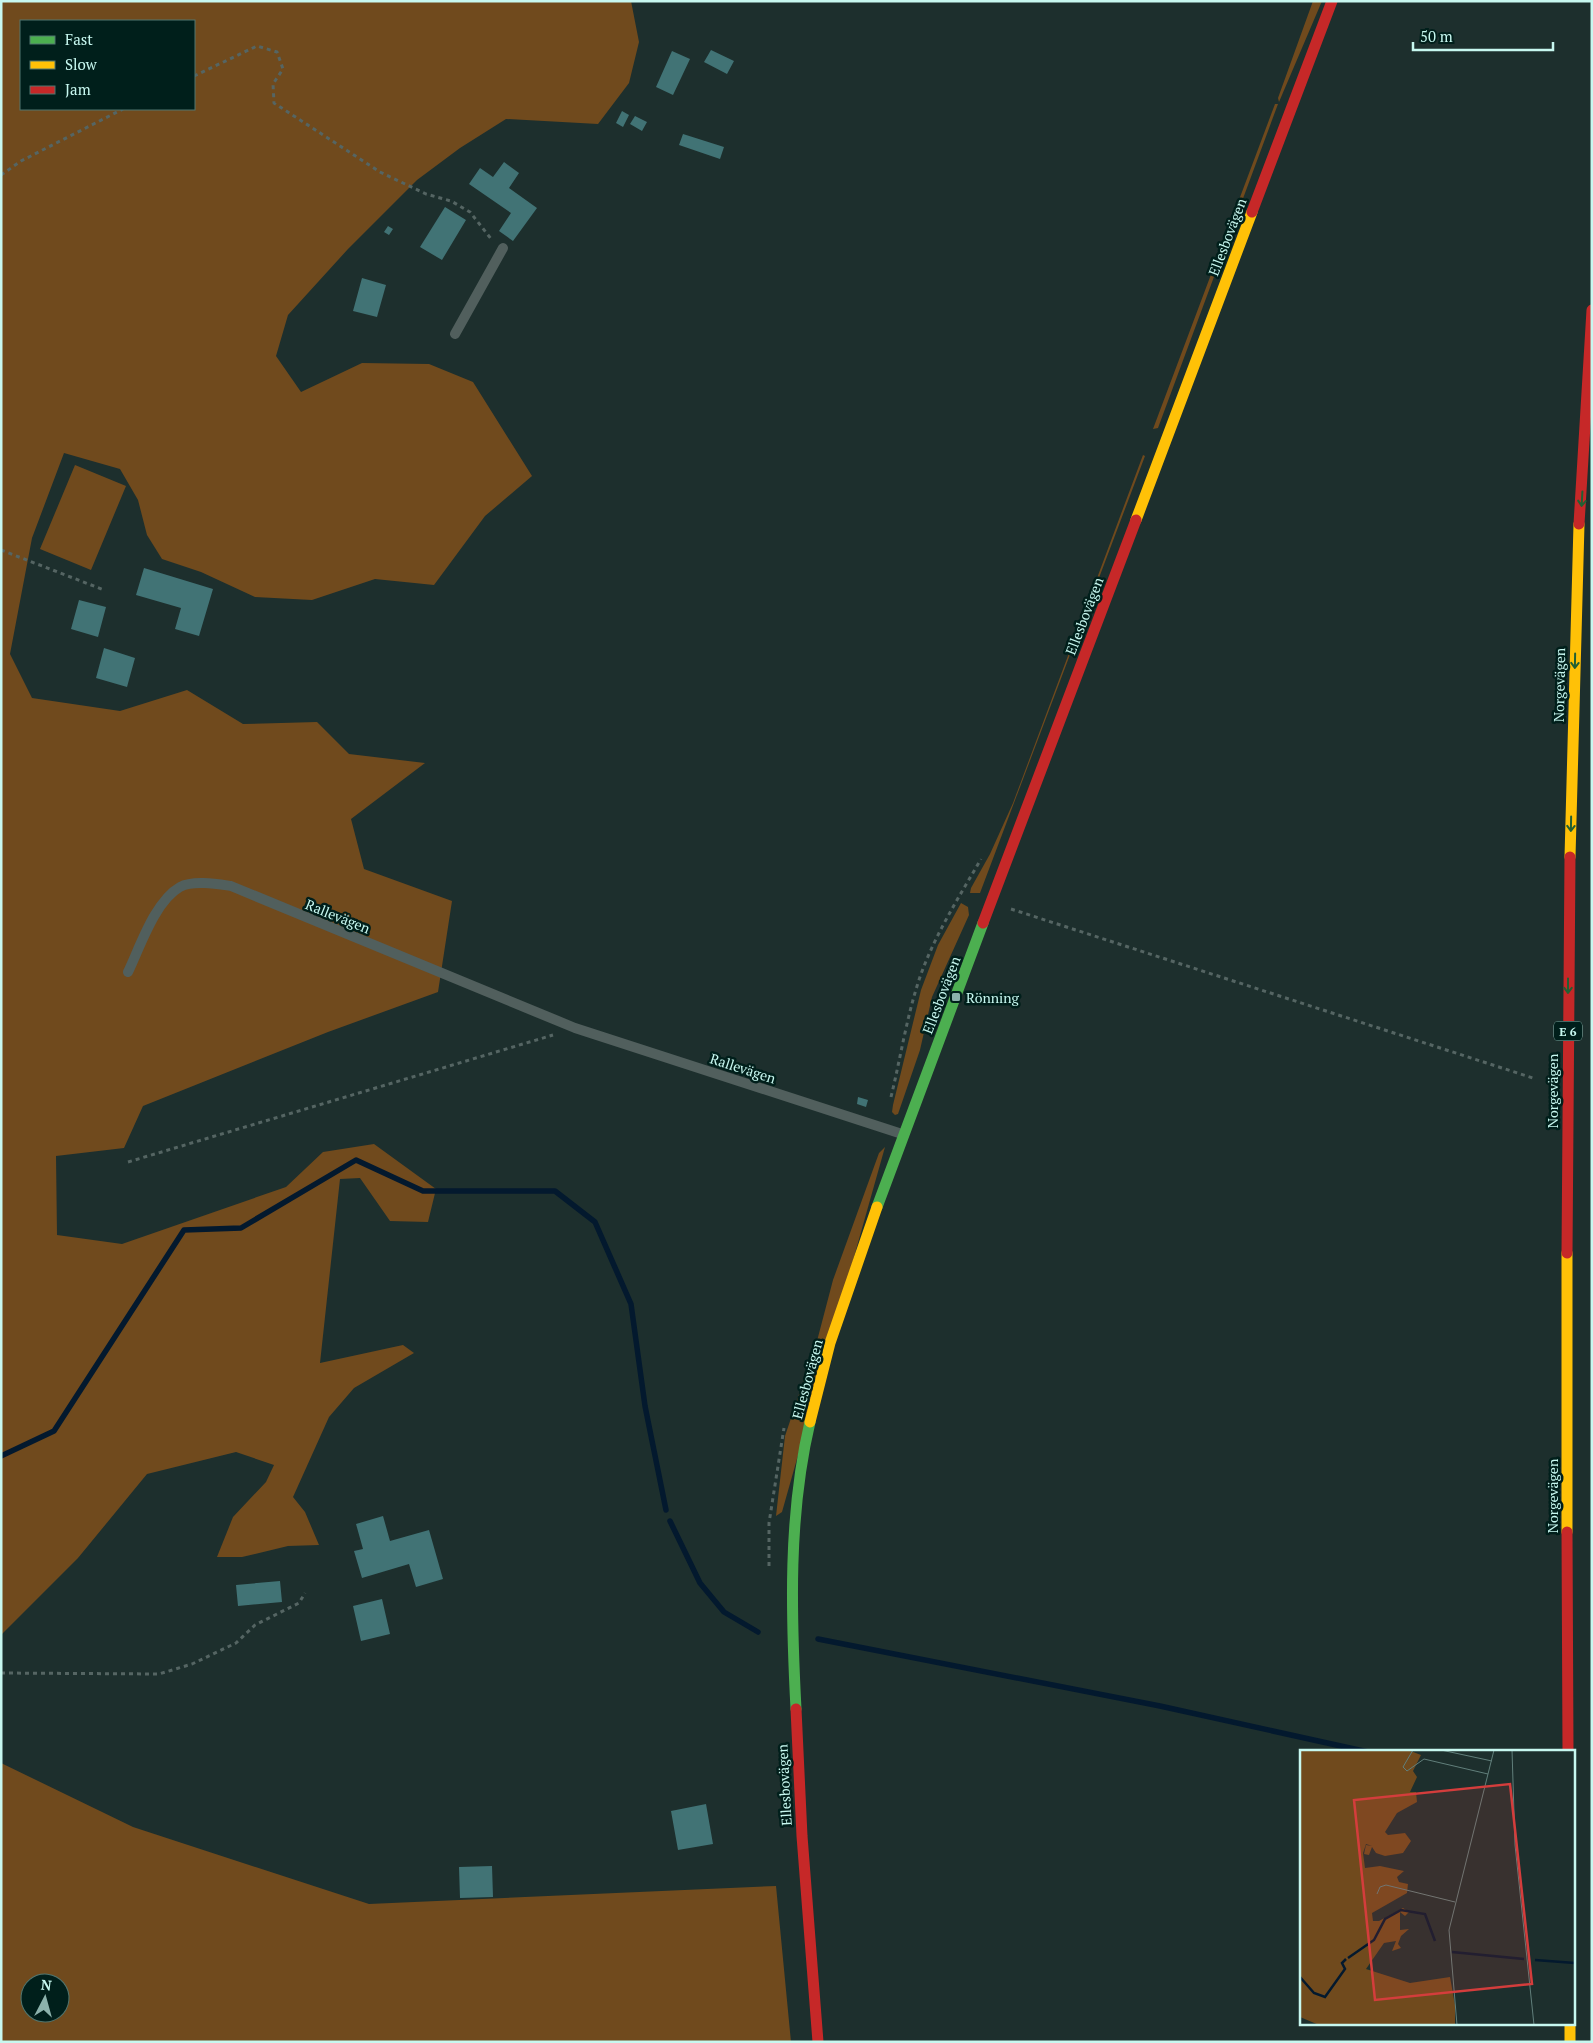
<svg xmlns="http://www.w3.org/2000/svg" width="1593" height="2043" font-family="'PT Serif',serif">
<rect width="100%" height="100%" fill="#1d2f2d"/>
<path fill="#704a1d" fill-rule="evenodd" d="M1 1H631L639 42 629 83 598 124 506 119 460 148 417 180 348 249 288 315 276 356 301 392 362 363 429 364 473 382 532 476 485 516 434 585 375 579 312 600 255 597 201 572 162 559 147 535 138 500 120 469 64 453 32 538 10 654 32 698 120 711 187 690 243 724 317 722 349 754 425 763 351 819 364 869 452 901 438 992 328 1032 143 1106 124 1148 56 1156 57 1235 122 1244 286 1187 323 1152 374 1144 436 1189 428 1222 390 1221 360 1178 340 1179 320 1363 403 1345 414 1353 354 1388 329 1417 293 1497 305 1512 319 1545 288 1546 242 1557H217L233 1517 266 1482 274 1465 236 1452 147 1474 78 1558 1 1635ZM21 21H194V109H21Z
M1313 1H1322L1279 102 1278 98Z
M1275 104H1278L1158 428 1153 429Z
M1143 455 1145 456 980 893H970L971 888 990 854 1013 803Z
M75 465 126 486 91 570 40 549Z
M961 903 968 907 969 915 932 997 920 1050 898 1114 895 1115 892 1112 893 1105 921 990 938 945Z
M885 1147 782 1512 776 1516 785 1436 817 1341 833 1280 879 1153Z
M1 1763 133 1827 369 1904 776 1886 791 2042H1ZM30 1983H60V2013H30Z"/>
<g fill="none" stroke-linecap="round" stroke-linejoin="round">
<path stroke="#03192e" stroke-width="5.5" d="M1 1456 54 1431 184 1230 241 1228 356 1160 423 1191H555L595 1222 631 1304 645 1406 666 1510
M670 1521 700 1583 724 1612 758 1632
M818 1639 1160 1706 1368 1752"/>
</g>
<path fill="#417375" d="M711 50 734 61 727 74 704 62Z
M672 51 690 59 673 95 656 87Z
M622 111 629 115 623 127 616 123Z
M635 116 647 122 642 131 630 124Z
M683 134 724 147 720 159 679 145Z
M504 162 519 173 509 188 537 208 513 241 499 231 511 213 469 184 480 168 493 177Z
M445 207 466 220 442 260 420 247Z
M388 226 393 229 389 235 384 232Z
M362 278 386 285 377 317 353 311Z
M144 568 213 589 199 636 175 629 181 608 136 595Z
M79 600 106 607 98 637 71 629Z
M104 648 135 658 127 687 96 678Z
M858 1097 868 1100 866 1107 857 1104Z
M383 1516 390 1541 429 1530 443 1579 416 1587 409 1564 362 1578 354 1551 363 1549 356 1524Z
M280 1581 282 1602 238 1606 236 1585Z
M382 1599 390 1634 361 1641 353 1606Z
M706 1804 713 1844 678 1850 671 1811Z
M492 1866 493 1897 460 1898 459 1867Z"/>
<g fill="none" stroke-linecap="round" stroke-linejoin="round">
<path stroke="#556563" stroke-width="3" stroke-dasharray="4 4" stroke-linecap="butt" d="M194 76 257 46 277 52 283 69 273 84 274 103 380 172 426 194 451 201 470 212 492 240
M1 175 21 161 123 109
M1 550 104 590
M1011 909 1536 1079
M891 1097C901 1056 907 1014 921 974 936 933 959 897 981 859
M128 1162 553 1035
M769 1566V1523L784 1428
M1 1673 159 1674 192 1664 236 1643 255 1625 299 1603 305 1593"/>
<path stroke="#515f5d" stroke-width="10" d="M455 334 503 248
M128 972C140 947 155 901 180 887 193 880 217 884 231 886L575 1028 902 1134"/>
<path stroke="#4caf50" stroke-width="11" d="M877 1207 983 923
M796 1709C791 1613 788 1515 810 1422"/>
<path stroke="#ffc107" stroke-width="11" d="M1136 520 1252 212
M1570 857 1579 524
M1567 1253V1532
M810 1422 830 1343 877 1207
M1570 2024V2042"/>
<path stroke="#c62828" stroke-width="11" d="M1252 212 1332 1
M1579 524 1592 310
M983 923 1136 520
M1567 1253 1570 857
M1567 1532 1568 1752
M796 1709 802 1836 818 2042"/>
</g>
<defs><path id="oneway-shaft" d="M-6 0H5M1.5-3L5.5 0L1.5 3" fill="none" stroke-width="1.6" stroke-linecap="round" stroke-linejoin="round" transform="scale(1.25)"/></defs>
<g stroke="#226033">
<use href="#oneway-shaft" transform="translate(1582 499) rotate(93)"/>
<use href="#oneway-shaft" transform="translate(1575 661) rotate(91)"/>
<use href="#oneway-shaft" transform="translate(1571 824) rotate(91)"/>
<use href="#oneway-shaft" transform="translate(1568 986) rotate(90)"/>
</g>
<rect fill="#8cb2ac" stroke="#001f1b" stroke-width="2" x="951" y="992" width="10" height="10" rx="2.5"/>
<g text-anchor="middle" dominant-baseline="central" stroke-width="5" stroke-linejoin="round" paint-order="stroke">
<rect fill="#001f1b" stroke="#8bb7b0" stroke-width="1" x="1554" y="1021.5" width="28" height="19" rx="4"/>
<g font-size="12" font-weight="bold" fill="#c7f8f0">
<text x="1568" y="1031">E 6</text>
</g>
<g font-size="14" fill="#c7f8f0" stroke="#001f1b">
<text transform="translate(1227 237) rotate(-69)">Ellesbovägen</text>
<text transform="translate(1084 616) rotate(-69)">Ellesbovägen</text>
<text transform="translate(1559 685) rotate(-89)">Norgevägen</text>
<text transform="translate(338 916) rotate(22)">Rallevägen</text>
<text transform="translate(941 995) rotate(-69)">Ellesbovägen</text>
<text transform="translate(743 1068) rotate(18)">Rallevägen</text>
<text transform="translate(1552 1091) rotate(-90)">Norgevägen</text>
<text transform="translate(807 1379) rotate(-75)">Ellesbovägen</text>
<text transform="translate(1552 1496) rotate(-90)">Norgevägen</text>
<text transform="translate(784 1785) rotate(-93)">Ellesbovägen</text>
</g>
<g font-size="14" fill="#c7f8f0" stroke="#001f1b" text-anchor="start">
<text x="966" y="997">Rönning</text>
</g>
</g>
<g transform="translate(1300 1750)">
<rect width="275" height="275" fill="#1d2f2d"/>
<path d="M0 0H108L121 5 113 21 117 27 110 42H116L117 52 97 63 85 82 88 85 105 83 111 91 103 103 85 106 76 103 72 97 69 105 64 104 66 95 72 96 66 94 63 103 65 118 80 116 104 121 97 127 99 132 108 134 107 143 72 163 73 171H79L103 158 109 162 105 166 100 162V180L109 179 101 186 98 194 101 198 92 201 96 191 84 193 66 219 110 233 150 227 155 255V275H19L0 267Z" fill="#704a1d"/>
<path fill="none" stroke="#03192e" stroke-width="2.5" d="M152 202 224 209M48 208 74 190 85 169 101 160 125 164 135 191M235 210 275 213M0 227 14 243 25 247 45 219 42 213 46 209"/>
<path fill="none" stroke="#617f7b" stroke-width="1" d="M113 0 103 17 107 21 124 9 188 24M141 0 192 11M212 0 215 95 234 275M77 144 80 137 86 135 155 152M157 275 149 180 194 0"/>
<path fill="#d43d3c" fill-opacity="0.15" stroke="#d43d3c" stroke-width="2.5" d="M210 34 232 234 75 250 54 50Z"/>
<rect width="275" height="275" fill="none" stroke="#c7f8f0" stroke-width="2.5"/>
</g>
<rect width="1593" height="2043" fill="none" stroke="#c7f8f0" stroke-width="5"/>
<rect x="20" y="20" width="175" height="90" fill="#001f1b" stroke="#507670"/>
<rect x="30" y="36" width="25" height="8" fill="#4caf50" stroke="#507670"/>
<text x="65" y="45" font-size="15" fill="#c7f8f0">Fast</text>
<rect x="30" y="61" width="25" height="8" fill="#ffc107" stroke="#507670"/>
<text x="65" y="70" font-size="15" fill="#c7f8f0">Slow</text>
<rect x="30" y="86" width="25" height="8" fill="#c62828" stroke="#507670"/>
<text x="65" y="95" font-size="15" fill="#c7f8f0">Jam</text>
<g transform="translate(45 1998) rotate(6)"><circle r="24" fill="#001f1b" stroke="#507670"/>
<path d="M0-4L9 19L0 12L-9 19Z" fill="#8cb2ac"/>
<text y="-8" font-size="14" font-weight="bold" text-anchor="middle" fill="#c7f8f0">N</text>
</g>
<path d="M1413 42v8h140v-8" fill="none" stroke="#c7f8f0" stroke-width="2.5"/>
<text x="1420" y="42" font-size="15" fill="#c7f8f0" stroke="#001f1b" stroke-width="4" paint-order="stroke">50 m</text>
</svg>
